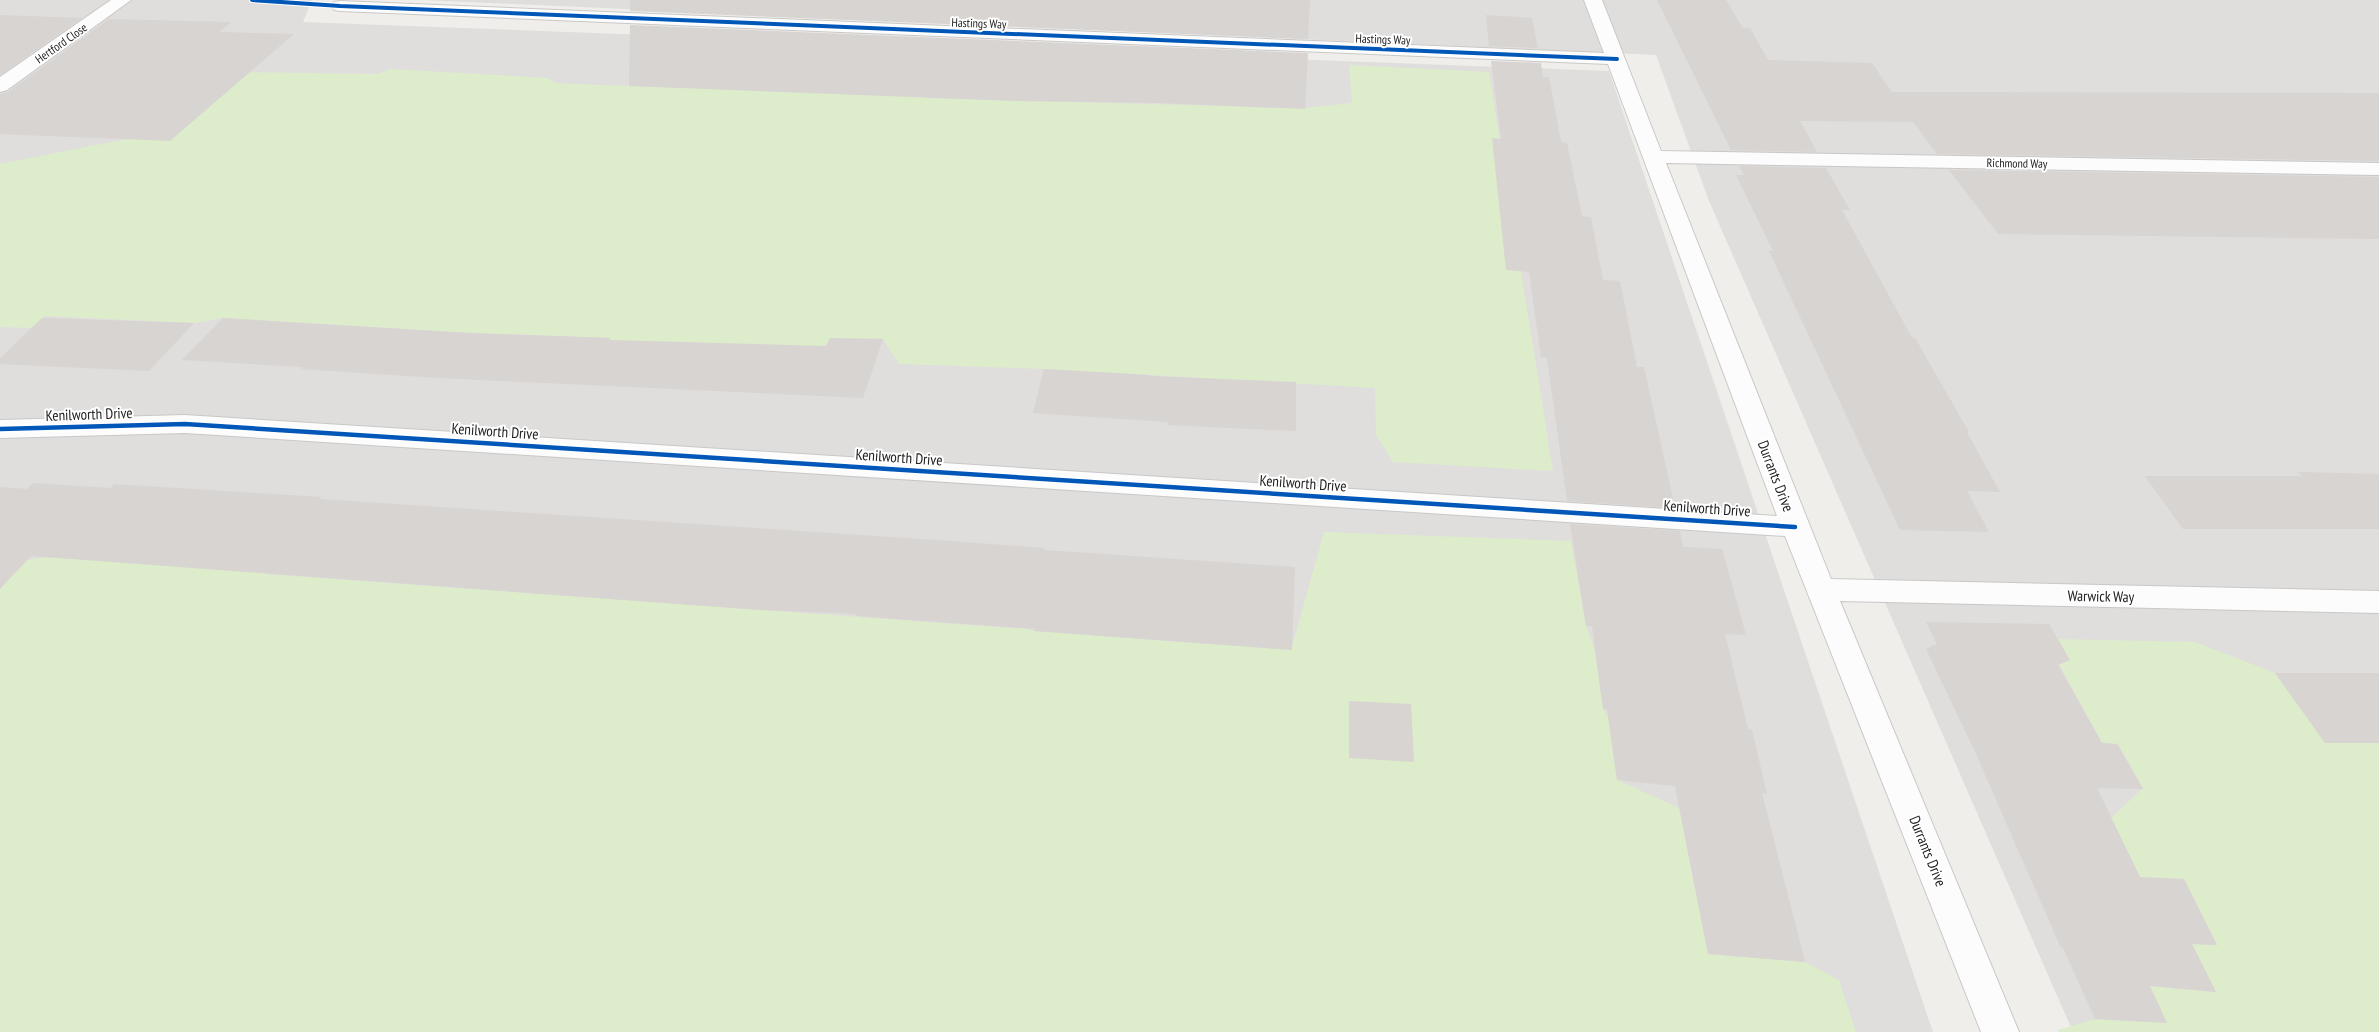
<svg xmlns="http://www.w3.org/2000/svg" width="2379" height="1032" font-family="'PT Sans Narrow',sans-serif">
<rect width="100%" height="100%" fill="#f0eeeb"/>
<path fill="#dfdedc" d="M0 0H312L303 22 1609 71 1933 1032H0Z
M423 0H2379V1032H2073L1709 201 1656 55Z"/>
<path fill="#ddeccb" d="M1349 65 1489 72 1553 471 1393 462 1376 435 1375 388 1044 369 899 364 883 339 830 338 824 352 601 358 610 338 470 333 223 318 194 323 45 316 32 328 0 327V164L152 134 232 72 378 74 390 69 548 78 556 83 601 85 920 96 924 98 1305 108 1352 103Z
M1324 532 1571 541 1586 626 1595 651 1603 709 1608 717 1617 780 1679 808 1708 954 1805 962 1839 980 1856 1032H0V558L28 560 46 557 263 571 266 574 1026 629 1034 631 1291 650Z
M2058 639 2195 642 2275 673 2325 743H2379V1032H2059L2058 1030 2095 1019 2167 1023 2150 986 2216 992 2192 944 2217 945 2184 879 2140 877 2111 818 2143 788 2118 744 2102 743 2059 664 2069 660Z"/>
<path fill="#d7d4d2" d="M630 0H1310L1308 39 630 11Z
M1657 0H1726L1743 28H1750L1768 60 1872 63 1892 92 2379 93V161L1937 154 1911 119 1914 122 1800 121 1817 152 1731 150Z
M0 15 82 18 0 75Z
M1486 15 1532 18 1538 48 1489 46Z
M109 19 232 22 219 32 294 34 170 141 0 134V94L8 92Z
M630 25 1308 53 1305 109 1159 103 1016 101 629 86Z
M1491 61 1541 63 1543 77H1549L1561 142 1567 143 1582 216 1591 217 1603 280 1620 281 1637 367H1644L1675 508 1567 501 1547 358 1541 357 1529 272 1506 270 1492 138 1501 139Z
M1739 166 1826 168 1850 210H1842L1912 338H1915L1969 432H1967L2000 492 1967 491 1989 532 1900 530 1769 251H1773L1736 175H1744Z
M1949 170 2379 177V239L1998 234Z
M42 318 194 323 149 371 0 364V358Z
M223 318 470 333 611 338 609 340 826 346 830 338 883 339 863 398 438 378 301 369 303 367 182 360Z
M1044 369 1150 375V376L1296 382V431L1167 425 1168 422 1033 413Z
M2298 472 2379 474V529H2183L2145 476H2302Z
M33 483 111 488 114 484 321 497 320 499 936 540 1045 548 1044 550 1295 567 1292 650 1034 631 1035 629 856 616 857 614 759 610 31 556 0 589V487L27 489Z
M1570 524 1680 531 1683 547 1722 549 1746 635 1725 634 1748 729 1752 730 1767 794 1762 793 1805 962 1708 954 1675 786 1617 780 1607 709H1603L1592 626H1586Z
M1926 622 2049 624 2070 660 2058 665 2102 743 2117 744 2143 789 2097 788 2140 877 2184 879 2217 945 2192 944 2216 992 2150 986 2167 1023 2095 1019 2063 948H2061L1976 754 1926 649 1937 644Z
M2275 673H2379V743H2325Z
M1349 701 1411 704 1414 762 1349 758Z"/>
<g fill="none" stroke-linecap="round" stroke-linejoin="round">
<g stroke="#c9c8c7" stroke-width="2">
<path id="minor" d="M111 0H131L7 90 0 92V77Z
M1584 0H1602L1661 151 2379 163V175L1666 163 1831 579 2379 591V613L1840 601 2019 1032H1981L1785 536 185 433 0 438V420L185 415 1777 516 1608 64 340 11 334 10 331 6 334 2 340 1 1604 53Z"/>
</g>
<use href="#minor" fill="#fdfcfc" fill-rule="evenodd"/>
<g stroke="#fff" stroke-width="6">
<path id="cycleway-far1" d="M252 0 340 6 1617 59"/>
</g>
<g stroke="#fff" stroke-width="8">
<path id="cycleway" d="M0 429 185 424 1795 527"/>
</g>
<use href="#cycleway-far1" stroke="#0057b8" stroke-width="4"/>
<use href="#cycleway" stroke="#0057b8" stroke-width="4.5"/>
</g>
<g text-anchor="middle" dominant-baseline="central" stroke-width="4" stroke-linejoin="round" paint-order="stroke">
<g font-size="12" fill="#222" stroke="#fff">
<text transform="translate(979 23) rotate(2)">Hastings Way</text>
<text transform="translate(1383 39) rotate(2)">Hastings Way</text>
<text transform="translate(61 43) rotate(-35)">Hertford Close</text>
<text transform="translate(2017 163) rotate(1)">Richmond Way</text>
</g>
<g font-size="15" fill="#222" stroke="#fff">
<text transform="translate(89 414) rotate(-2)">Kenilworth Drive</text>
<text transform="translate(495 431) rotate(4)">Kenilworth Drive</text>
<text transform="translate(899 457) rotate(4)">Kenilworth Drive</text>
<text transform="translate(1776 476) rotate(69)">Durrants Drive</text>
<text transform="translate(1303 483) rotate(4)">Kenilworth Drive</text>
<text transform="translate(1707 508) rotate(4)">Kenilworth Drive</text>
<text transform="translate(2101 596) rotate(1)">Warwick Way</text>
<text transform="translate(1928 851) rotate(68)">Durrants Drive</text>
</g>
</g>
</svg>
